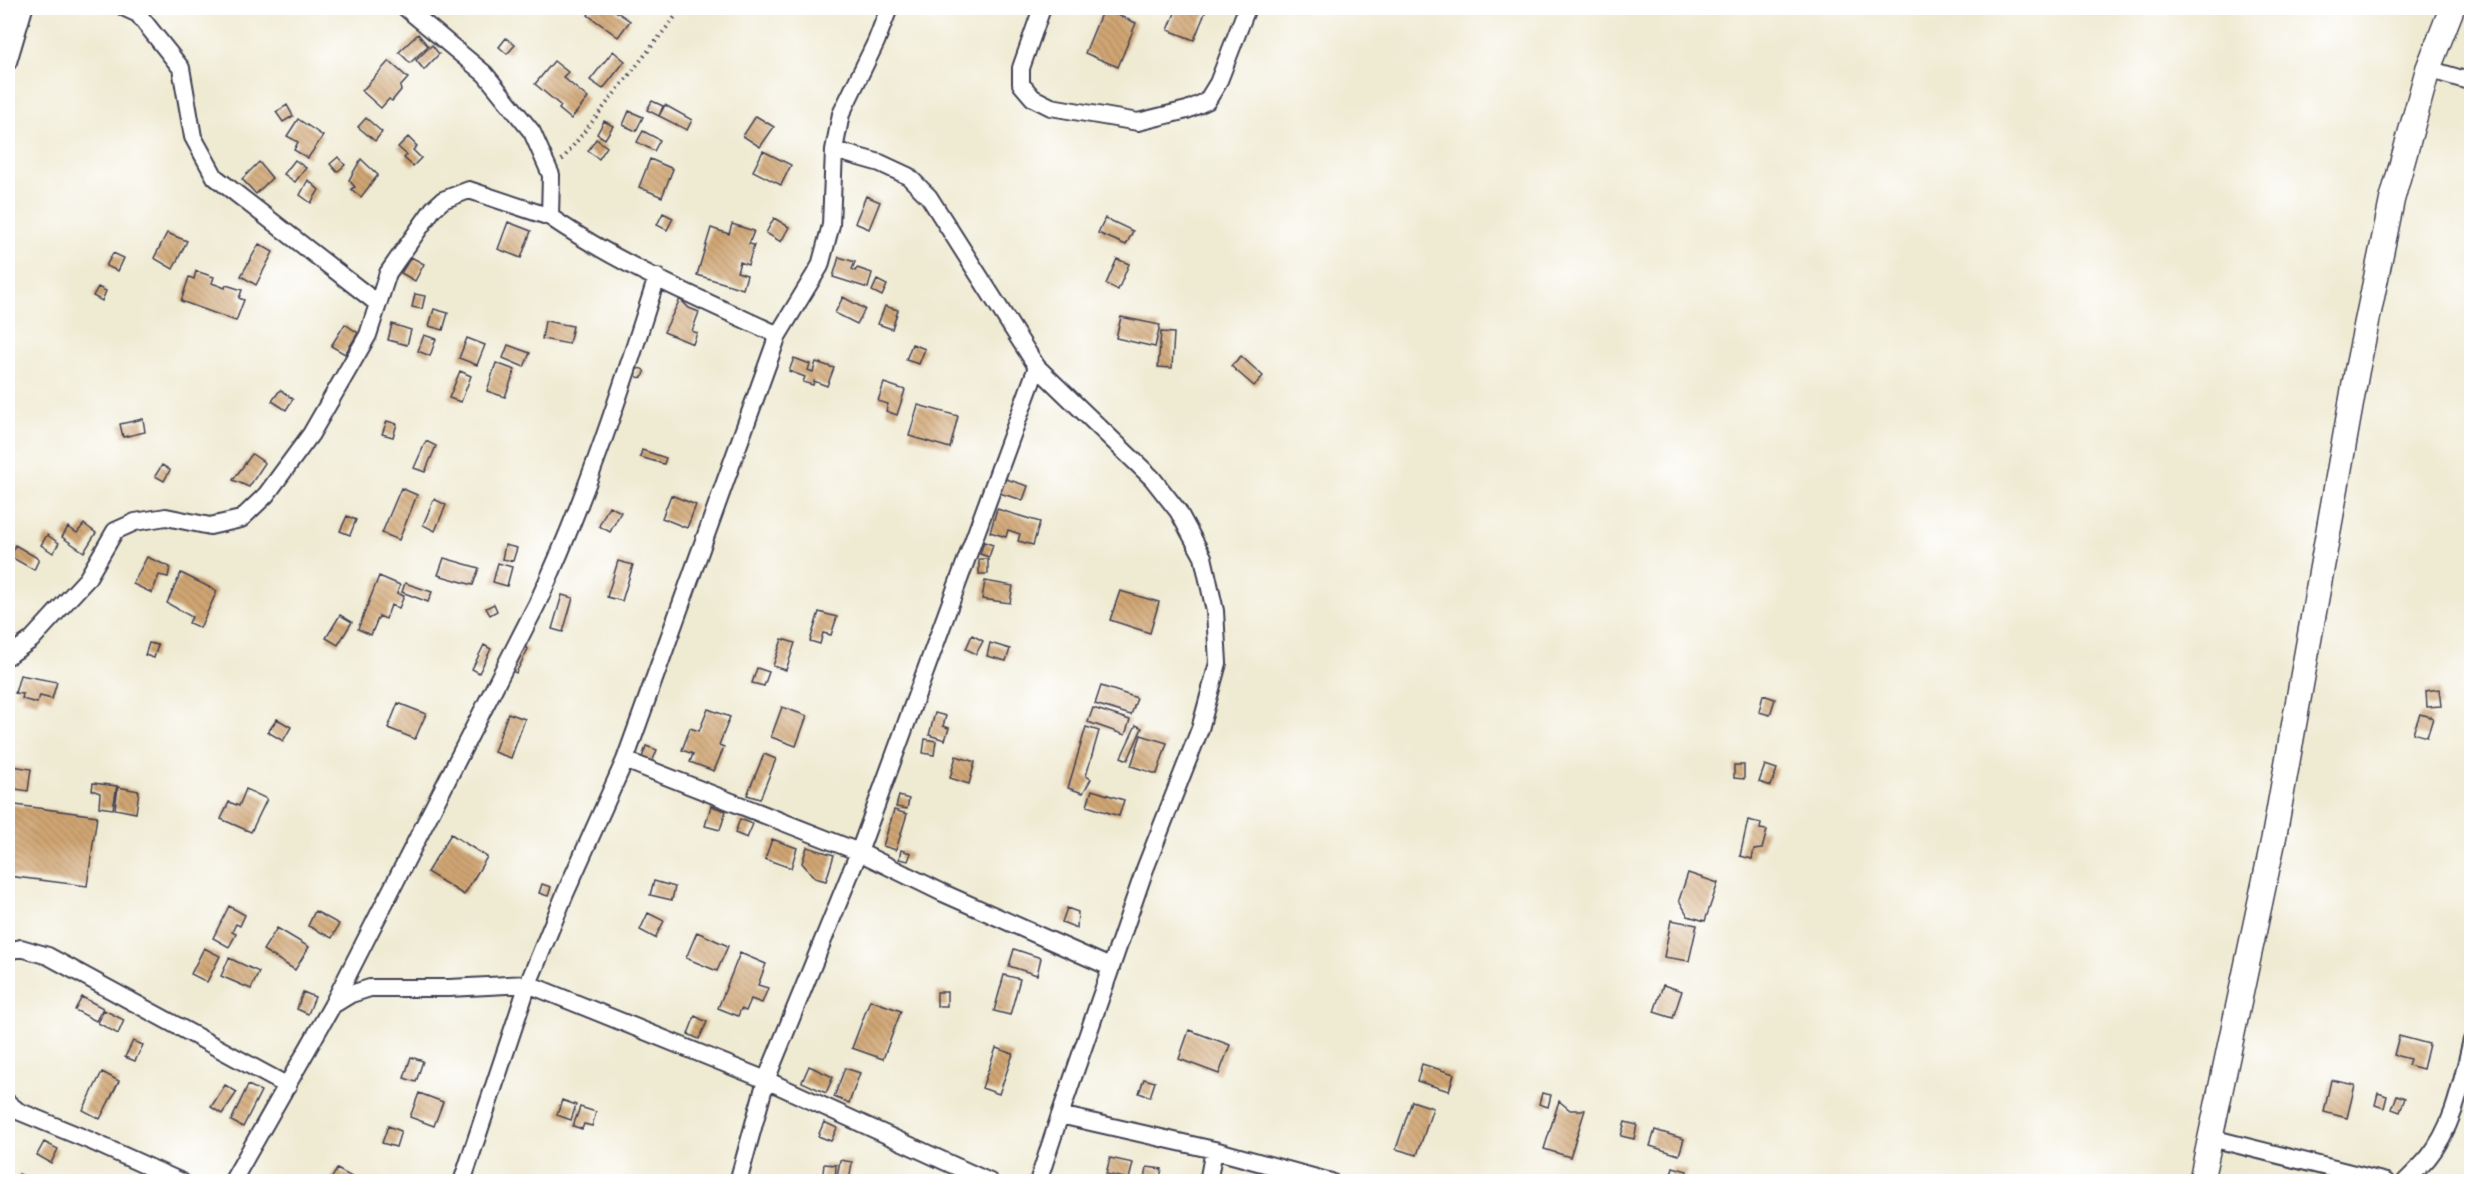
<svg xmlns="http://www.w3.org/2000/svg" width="2479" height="1189" font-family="'Patrick Hand',sans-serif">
<defs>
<pattern id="building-back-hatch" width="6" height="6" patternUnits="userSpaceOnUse" patternTransform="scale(1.5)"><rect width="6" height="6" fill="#d1a673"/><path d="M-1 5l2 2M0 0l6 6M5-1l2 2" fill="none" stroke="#a98760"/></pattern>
</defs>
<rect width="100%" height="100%" fill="#fff"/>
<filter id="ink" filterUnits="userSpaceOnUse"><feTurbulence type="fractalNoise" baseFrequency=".0167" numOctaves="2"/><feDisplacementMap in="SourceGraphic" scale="12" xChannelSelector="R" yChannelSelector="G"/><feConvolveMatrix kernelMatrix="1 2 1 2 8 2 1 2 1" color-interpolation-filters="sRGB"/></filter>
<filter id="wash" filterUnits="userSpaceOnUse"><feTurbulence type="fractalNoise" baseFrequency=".008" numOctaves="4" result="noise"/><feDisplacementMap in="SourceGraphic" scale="24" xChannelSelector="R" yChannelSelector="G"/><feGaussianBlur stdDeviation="1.35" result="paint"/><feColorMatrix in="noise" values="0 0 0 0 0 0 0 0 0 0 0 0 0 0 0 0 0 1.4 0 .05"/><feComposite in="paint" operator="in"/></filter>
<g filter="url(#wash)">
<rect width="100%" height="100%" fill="#efead2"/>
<g id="blocks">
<path fill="url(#building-back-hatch)" d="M438 8H454L448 15Z
M593 8H611L630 21 618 37 588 15Z
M1177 8H1207L1194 40 1168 30Z
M1103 9 1136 23 1118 67 1085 53Z
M418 34 428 46 410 63 399 52Z
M506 38 515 45 507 54 499 47Z
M432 45 439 54 424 70 416 60Z
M613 51 625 61 603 89 590 80Z
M389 61 408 78 400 87 401 90 392 101 389 99 381 108 362 91Z
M554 61 568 72 563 77 588 98 571 119 559 109 561 106 535 84Z
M652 101 663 106 659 116 647 110Z
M287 105 293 116 283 122 276 112Z
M665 105 692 120 687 130 659 116Z
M629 111 643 117 636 131 623 125Z
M756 116 774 127 760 147 743 136Z
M366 118 382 132 375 141 358 127Z
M298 119 323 136 308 158 294 150 298 142 287 136Z
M604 121 613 126 605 139 597 134Z
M643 131 660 140 654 151 637 142Z
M408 137 417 146 413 150 421 158 413 166 404 158 407 155 398 147Z
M596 139 607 147 599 159 588 151Z
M763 151 791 165 781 185 753 171Z
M338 157 345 165 337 172 330 164Z
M361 159 378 175 361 197 351 189 355 187 349 180Z
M650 159 673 169 662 197 639 187Z
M295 160 306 168 295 182 284 174Z
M259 162 272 178 256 194 242 179Z
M308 180 319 190 311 203 300 195Z
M866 196 880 202 869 229 855 223Z
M663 213 673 218 667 230 657 225Z
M774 218 789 227 781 242 766 233Z
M1105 218 1133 231 1126 245 1098 233Z
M508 222 531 231 521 258 498 249Z
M732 224 754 231 749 244 754 245 748 265 740 262 737 272 747 275 743 289 697 275 711 228 729 234Z
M167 233 187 241 173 269 154 258Z
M259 244 273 252 256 285 241 276Z
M113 253 124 258 118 271 106 266Z
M411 257 424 264 415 281 401 273Z
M839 257 855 262 852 269 855 271 857 268 872 273 868 288 833 277Z
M1117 259 1129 264 1118 290 1106 284Z
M196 271 214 277 212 283 225 288 226 285 242 290 239 298 244 300 236 321 181 301 189 277 194 279Z
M877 280 887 285 882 296 872 291Z
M98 287 106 291 102 301 93 296Z
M415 294 425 296 422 309 412 307Z
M843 297 865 309 857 324 835 313Z
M680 299 689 308 699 312 692 331 697 333 693 344 664 332Z
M885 306 898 310 892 329 878 324Z
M434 309 448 313 443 330 429 326Z
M1121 317 1160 325 1155 347 1116 338Z
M545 321 573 326 569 344 542 339Z
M345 324 358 333 345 354 331 346Z
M392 324 411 330 407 345 388 340Z
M1161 332 1174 333 1172 368 1158 367Z
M424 335 436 339 430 356 418 351Z
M467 338 485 345 477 365 459 358Z
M912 344 925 349 919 364 906 360Z
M508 345 530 353 524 367 503 358Z
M1241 356 1263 376 1254 386 1231 366Z
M794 358 810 364 808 370 813 372 816 362 834 368 827 386 814 381 813 385 803 382 805 377 789 371Z
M496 363 515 370 505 397 487 391Z
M635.5 373a4.5 4.5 0 1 1 9 0a4.5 4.5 0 1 1-9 0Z
M460 371 471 376 461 402 449 398Z
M884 383 905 390 897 415 886 411 888 404 878 401Z
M280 390 293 399 286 410 272 401Z
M918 405 958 416 950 448 909 436Z
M143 419 145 432 123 437 120 424Z
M387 421 397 424 393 437 382 434Z
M426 441 436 446 425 472 414 468Z
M642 450 666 458 664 464 640 457Z
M252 454 265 463 249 487 233 480Z
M162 465 170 470 164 481 155 476Z
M1003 478 1028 486 1023 500 999 493Z
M401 488 417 495 399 540 382 533Z
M671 495 696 505 687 528 662 518Z
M434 499 446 505 435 531 423 525Z
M609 506 621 512 610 532 599 526Z
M997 509 1040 522 1033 545 1018 541 1020 534 1008 530 1006 537 990 532Z
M347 516 356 520 350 535 340 531Z
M84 524 96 533 84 552 62 537 68 527 77 533Z
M47 535 59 543 53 553 41 545Z
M984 542 993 545 989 557 980 554Z
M15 545 39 559 34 570 11 557Z
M505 545 517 548 513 561 502 559Z
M147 557 170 567 168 577 159 575 152 593 133 584Z
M444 558 479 568 473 585 438 575Z
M979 559H988V574H979Z
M618 561 633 565 622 601 607 597Z
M498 563 512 567 507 586 493 582Z
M181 573 217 591 200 628 189 623 192 617 167 603Z
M379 576 400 585 397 593 404 596 399 608 391 605 386 619 379 616 371 635 358 629Z
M985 581 1013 586 1010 603 982 599Z
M405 583 432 592 428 602 402 592Z
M1120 591 1159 602 1150 633 1110 620Z
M562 595 573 598 563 632 552 629Z
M494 604 497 611 490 615 486 608Z
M819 612 837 617 831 635 823 633 820 644 810 641Z
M340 615 352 622 338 645 326 638Z
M972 635 983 641 976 654 966 649Z
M782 639 795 643 786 670 773 666Z
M149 643 158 645 154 658 145 655Z
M990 643 1010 649 1006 661 987 656Z
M484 645 491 649 479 673 472 669Z
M522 645 528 649 516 673 509 669Z
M757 668 769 672 764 686 752 683Z
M20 675 57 682 52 699 40 696 37 703 22 699 23 694 15 693Z
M1101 686 1137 698 1131 715 1095 704Z
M2439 689 2441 706 2427 707 2426 691Z
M1763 695 1775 699 1770 715 1759 712Z
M398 703 426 714 415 739 388 728Z
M782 707 807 716 796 746 771 737Z
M1093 708 1130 720 1125 735 1088 722Z
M708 709 730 717 719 745 724 747 714 771 690 762 693 754 682 750 690 728 699 731Z
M508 713 525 719 511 758 494 752Z
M935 713 946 716 943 726 949 728 945 740 929 735Z
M2420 714 2433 718 2427 737 2413 733Z
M277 719 291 727 283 741 268 732Z
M1136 725 1142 728 1128 760 1121 757Z
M1086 727 1099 731 1086 776 1091 779 1083 793 1068 788Z
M1141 735 1167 743 1157 774 1131 766Z
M925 739 936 741 934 755 923 753Z
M646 746 657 750 651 765 641 761Z
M764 754 776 759 760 799 747 795Z
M956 756 975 762 969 784 950 778Z
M1734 765H1744V779L1734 778Z
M1765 765 1777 769 1771 786 1759 782Z
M13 766 31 769 28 791 9 788Z
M93 783 117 786 113 809 99 807 100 793 92 790Z
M118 787 139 791 136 813 115 809Z
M246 789 267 799 251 832 221 819 229 802 239 806Z
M1092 790 1124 800 1119 816 1087 806Z
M899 796 909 799 907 809 896 807Z
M8 804 97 816 87 886 8 876Z
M711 806 726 811 720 830 705 826Z
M894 810 907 814 896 850 883 846Z
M740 819 753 824 747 838 735 833Z
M1748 820 1761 823 1760 829 1767 830 1762 849 1754 850 1752 859 1740 856Z
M451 834 487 857 464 895 427 872Z
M772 839 797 848 791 868 765 859Z
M807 847 834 855 826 881 815 878 802 863Z
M901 850 911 853 908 861 899 859Z
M1688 873 1718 883 1705 921 1688 916 1679 900Z
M654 881 675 887 672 900 650 895Z
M542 884 551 887 548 896 539 893Z
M229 906 245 915 240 926 236 924 232 932 236 934 229 947 213 938Z
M1067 908 1078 912 1077 928 1062 922Z
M315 911 339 924 332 938 308 926Z
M648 913 664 921 655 938 640 930Z
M1671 920 1697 925 1689 961 1664 957Z
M277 928 309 947 295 970 263 950Z
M697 932 728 946 717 971 686 958Z
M204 948 220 956 207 982 191 974Z
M1014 949 1041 958 1037 975 1009 966Z
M740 953 766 964 758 985 768 988 762 1003 751 999 746 1011 741 1009 738 1016 718 1008Z
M229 958 259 972 251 989 221 976Z
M1004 975 1020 979 1010 1015 994 1011Z
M1663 985 1682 991 1673 1018 1654 1012Z
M303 992 315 997 308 1014 297 1009Z
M937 992H947V1006H937Z
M82 997 103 1008 96 1021 75 1010Z
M870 1000 901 1011 883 1059 852 1048Z
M104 1010 124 1020 118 1034 98 1023Z
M695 1016 707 1022 699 1039 688 1034Z
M1189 1030 1230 1045 1219 1074 1179 1059Z
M2399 1036 2429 1044 2423 1069 2408 1065 2410 1059 2394 1055Z
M133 1041 143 1045 135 1061 125 1057Z
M996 1048 1013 1054 999 1094 982 1088Z
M411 1057 423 1061 416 1082 404 1078Z
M1422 1064 1454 1074 1449 1091 1417 1081Z
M809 1066 833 1077 826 1093 802 1082Z
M845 1068 860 1073 849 1103 834 1097Z
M102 1072 119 1081 100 1119 83 1110Z
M1144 1079 1155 1082 1150 1097 1139 1093Z
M2331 1080 2355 1085 2347 1118 2324 1112Z
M225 1085 237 1092 222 1114 211 1107Z
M248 1085 261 1091 243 1127 231 1121Z
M419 1093 443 1102 434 1126 410 1117Z
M1542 1093 1551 1095 1548 1107 1539 1104Z
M2378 1093 2387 1096 2384 1108 2375 1105Z
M2397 1095 2405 1098 2400 1112 2392 1109Z
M562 1100 576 1105 571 1120 557 1115Z
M1412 1101 1433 1108 1417 1155 1396 1149Z
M1559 1101 1570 1110H1585L1570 1157 1544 1149Z
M580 1107 596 1112 592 1126 584 1124 582 1129 573 1126Z
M824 1122 837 1128 831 1141 818 1136Z
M1625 1122 1637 1125 1634 1139 1621 1136Z
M388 1126 401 1131 396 1147 382 1143Z
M1655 1130 1684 1139 1679 1155 1650 1146Z
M44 1142 58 1149 51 1163 37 1155Z
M1110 1158 1133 1163 1129 1179 1106 1174Z
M840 1160 852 1162 849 1182H836Z
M824 1164 836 1165 835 1182H822Z
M1147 1167 1162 1169 1159 1182 1145 1179Z
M1673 1167 1687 1171 1683 1182H1669Z
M337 1169 352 1177 349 1182H336L331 1179Z
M19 1174 35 1182H16Z"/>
</g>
</g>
<g filter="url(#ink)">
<use href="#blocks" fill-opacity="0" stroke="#414052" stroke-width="1.5"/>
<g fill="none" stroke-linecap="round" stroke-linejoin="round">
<g stroke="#414052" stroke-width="20">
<path id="street" d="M125 8 138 14 181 68 193 137 215 177 377 303
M406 8 485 74 532 132 551 175 550 217C620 265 701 299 778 335
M1042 8 1021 68V84L1033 98 1051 107 1138 122 1187 110 1207 101 1218 83 1247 8
M8 62 24 8
M2428 69 2472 82
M1037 367 1152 478 1178 511 1203 557 1215 611 1218 663 1200 729 1145 869 1060 1115
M8 656 31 640 87 579 115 531 135 522 166 517 210 526 241 519 266 495 311 434 368 335 388 273 433 209 443 200 469 190 550 217
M625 760 859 852 943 893 1110 967
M8 951 21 948 48 956 288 1086
M333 1005 351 994 370 988H449L528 984 766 1080 990 1182
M8 1103 18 1111 91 1141 182 1182
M2211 1138 2386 1182
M232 1182 332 1006 537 604C586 499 622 388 657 277
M462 1182 528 984 565 894 625 760 778 335 820 266 831 225 834 150 841 114 876 42 889 8
M738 1182 766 1080 859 852 1037 367 929 197 908 176 880 163 834 150
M1038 1182 1060 1115 1214 1150 1331 1182
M1208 1182 1214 1150
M2405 1182C2413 1174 2421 1166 2428 1158 2455 1125 2462 1080 2472 1040"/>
</g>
<g stroke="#414052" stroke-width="27">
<path id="secondary" d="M2201 1182 2274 837 2357 370 2392 200 2428 69 2452 8"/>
</g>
<path stroke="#414052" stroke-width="4" stroke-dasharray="1.5 4.5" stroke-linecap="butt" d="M562 160 682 8"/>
<use href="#street" stroke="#fff" stroke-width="16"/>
<use href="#secondary" stroke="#fff" stroke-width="24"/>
</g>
</g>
<rect width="2479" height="1189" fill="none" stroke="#fff" stroke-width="30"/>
</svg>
